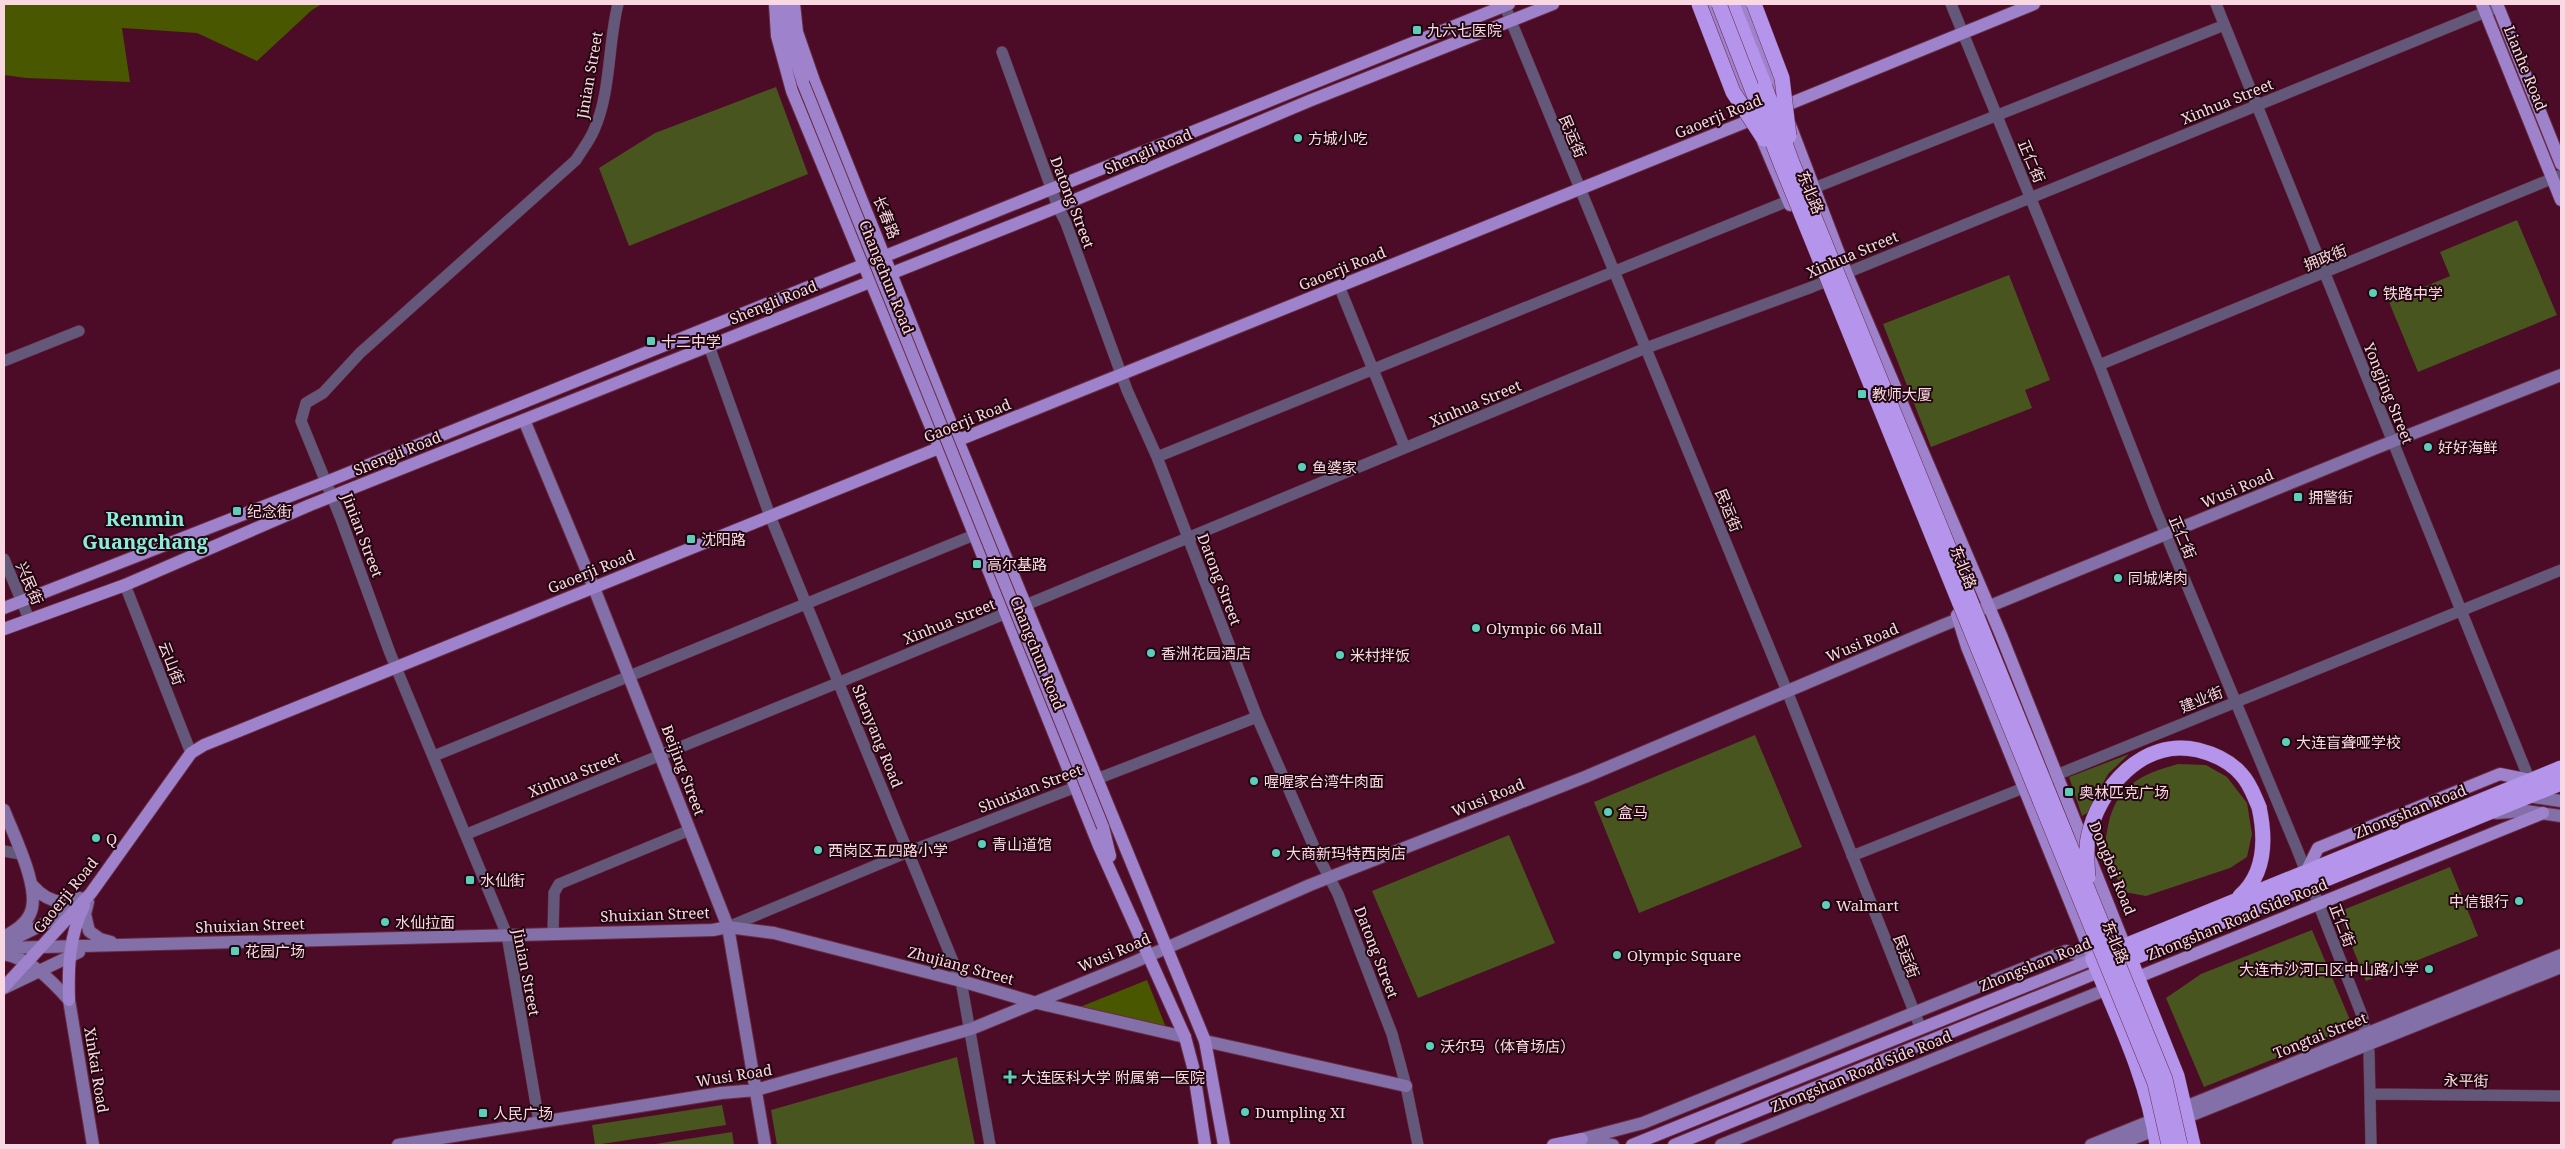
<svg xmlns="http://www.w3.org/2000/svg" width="2565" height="1149" font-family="'Noto Serif','Noto Sans SC',serif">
<rect width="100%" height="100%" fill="#4c0b26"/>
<path fill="#49551e" d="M776 87 808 174 629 246 599 168 655 133Z
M2517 220 2557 315 2418 372 2389 302 2450 276 2440 252Z
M2009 275 2050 380 2025 390 2032 408 1931 447 1883 324Z
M1755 735 1802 847 1639 913 1594 802Z
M2129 754 2108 774 2087 813 2082 816 2069 777Z
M2178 764 2206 765 2227 777 2247 803 2252 834 2247 857 2230 868 2146 896 2124 892C2118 879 2107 863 2105 849 2104 843 2107 833 2108 826 2116 786 2141 774 2178 764Z
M1509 835 1555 943 1418 998 1372 891Z
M2450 867 2478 936 2366 981 2338 912Z
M2312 930 2353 1027 2204 1087 2166 998 2201 974Z
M957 1057 975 1145H777L771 1110Z
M722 1105 726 1125 595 1145 592 1125Z
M732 1132 734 1145H649Z"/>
<path fill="#485700" d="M4 4H322L312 10 257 61 197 33 122 28 130 82 26 78 4 75Z
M1147 980 1167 1030 1080 1007Z"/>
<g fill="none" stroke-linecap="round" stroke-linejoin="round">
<g stroke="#682c44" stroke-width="12">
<path id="street" d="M1504 4 1787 691 1921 1029
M1951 4 2099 365 2156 511 2297 849 2363 1018 2369 1052 2371 1145
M2216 4 2532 786
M1002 52 1058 207 1066 223 1127 390 1157 457 1257 717 1318 856 1338 894 1392 1034 1406 1086 1418 1145
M1814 188 2217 28
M1339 286 1405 448
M709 346 770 516 961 981 990 1145
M4 361 79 331
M2099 365 2561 175
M1157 457 1788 201
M4 559 29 619
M125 585 191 753
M434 756 974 535
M2049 778 2561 570
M467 834 840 682 1646 348 1812 287 2493 9
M4 851 20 854
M1852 856 2031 785
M728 927 908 852 1257 717
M553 934 554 893 559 884 690 830
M2370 1094 2561 1096
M539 1122 507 935 390 653 341 519 301 421 306 403 323 393 360 353 576 160C582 150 590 140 594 130 611 93 608 43 618 4"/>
</g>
<g stroke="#682c44" stroke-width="14">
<path id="secondary" d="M524 420 594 588 728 927 765 1145
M2526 796 2561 801
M4 810C13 834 42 890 30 914 25 925 14 931 4 937
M2496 813 2526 811 2561 816
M32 885C44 899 61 907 80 898
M88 902 85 914 89 931 100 939 111 942
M9 941 58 917 79 902
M4 948 713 930 728 927 774 933 961 981 1033 1002 1185 1037
M4 954C31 959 51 980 69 1000
M4 988 79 952
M69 1000 93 1145
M1205 1041 1406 1086
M1582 1139 1643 1123 2066 951 2093 959
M1589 1140 1613 1145
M398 1145 721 1093 756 1090 971 1029 1132 963 1310 885 1585 777 1941 626 2376 448 2561 375
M1721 1145 2115 986
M2091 1145 2561 955
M2117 1145 2561 967"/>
</g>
<g stroke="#682c44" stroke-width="14">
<path id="primary" d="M775 4 777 36 792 91 940 449 1099 846 1185 1037 1193 1067 1205 1145
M784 4 790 42 803 83
M794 4 797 32 814 81 958 441 1205 1041 1224 1145
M1709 4 1750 111
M1744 4 1781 102
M2482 4 2561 200
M2497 4 2561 164
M1777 109 2034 4
M1790 125 1846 272 2001 635 2128 954
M1759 132 1790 205
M4 608 326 482 1509 4
M4 629 125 585 310 505 1058 207 1309 101 1553 4
M1103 827 1110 856
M2306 872 2318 848 2500 774 2530 780
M2138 977 2543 813
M4 987 91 893 191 753 204 745 1758 117
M69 1000C68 968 69 936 84 906
M1553 1145 1582 1139
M1632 1145 2093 959 1967 647 1957 615
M1674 1145 2106 969"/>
</g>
<g stroke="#682c44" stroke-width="16">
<path id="highway" d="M1732 4 1765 87
M2240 896C2266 873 2266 839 2259 807
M2157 1145C2148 1080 2118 1019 2093 959L2561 768
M2193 1145 2177 1076 2130 959 2561 783"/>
</g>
<use href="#street" stroke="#63577a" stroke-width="11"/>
<use href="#secondary" stroke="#8470a8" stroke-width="12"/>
<use href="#primary" stroke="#9e83cc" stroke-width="12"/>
<use href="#highway" stroke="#b594ec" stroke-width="15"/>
<g stroke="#682c44" stroke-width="14" stroke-linecap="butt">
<path id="primary-bridge" d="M803 83 1103 827"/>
</g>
<g stroke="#682c44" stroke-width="16" stroke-linecap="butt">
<path id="highway-bridge" d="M1699 4 1733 92 1764 139
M1719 4 1781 164 2155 1083 2169 1145
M1754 4 1782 78 1789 136
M1765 87 1791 160 2165 1079 2180 1145
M2088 877C2087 865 2086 850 2088 838 2098 789 2143 737 2198 750 2214 754 2230 761 2241 774 2250 783 2254 796 2259 807"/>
</g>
<use href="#primary-bridge" stroke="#9e83cc" stroke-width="12"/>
<use href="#highway-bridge" stroke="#b594ec" stroke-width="15"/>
</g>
<g fill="#5cceba" stroke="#220710" stroke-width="2">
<rect x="1412" y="25" width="10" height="10" rx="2.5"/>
<circle cx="1298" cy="138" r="5"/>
<circle cx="2373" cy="293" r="5"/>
<rect x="646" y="336" width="10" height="10" rx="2.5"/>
<rect x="1857" y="389" width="10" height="10" rx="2.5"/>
<circle cx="2428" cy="447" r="5"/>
<circle cx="1302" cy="467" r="5"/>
<rect x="2293" y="492" width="10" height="10" rx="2.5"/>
<rect x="232" y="506" width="10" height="10" rx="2.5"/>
<rect x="686" y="534" width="10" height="10" rx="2.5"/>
<rect x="972" y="559" width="10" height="10" rx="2.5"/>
<circle cx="2118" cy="578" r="5"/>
<circle cx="1476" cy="628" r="5"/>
<circle cx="1151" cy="653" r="5"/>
<circle cx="1340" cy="655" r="5"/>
<circle cx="2286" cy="742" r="5"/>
<circle cx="1254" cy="781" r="5"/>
<rect x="2064" y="787" width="10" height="10" rx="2.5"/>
<circle cx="1608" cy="812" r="5"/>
<circle cx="96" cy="838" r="5"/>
<circle cx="982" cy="844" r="5"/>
<circle cx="818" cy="850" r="5"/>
<circle cx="1276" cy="853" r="5"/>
<rect x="465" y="875" width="10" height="10" rx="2.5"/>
<circle cx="2519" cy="901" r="5"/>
<circle cx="1826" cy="905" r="5"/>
<circle cx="385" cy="922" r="5"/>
<rect x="230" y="946" width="10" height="10" rx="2.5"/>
<circle cx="1617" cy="955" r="5"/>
<circle cx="2429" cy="969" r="5"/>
<circle cx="1430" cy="1046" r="5"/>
<path d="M1007.5 1069.5h5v5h5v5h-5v5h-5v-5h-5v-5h5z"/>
<circle cx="1245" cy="1112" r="5"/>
<rect x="478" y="1108" width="10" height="10" rx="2.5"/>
</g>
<g text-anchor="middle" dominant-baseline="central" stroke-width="4" stroke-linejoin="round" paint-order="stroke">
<g font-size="15" fill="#fad8e1" stroke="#220710" text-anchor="start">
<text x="1427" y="30">九六七医院</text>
<text x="1308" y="138">方城小吃</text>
<text x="2383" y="293">铁路中学</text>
<text x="661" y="341">十二中学</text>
<text x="1872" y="394">教师大厦</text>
<text x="2438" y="447">好好海鲜</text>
<text x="1312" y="467">鱼婆家</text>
<text x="2308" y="497">拥警街</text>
<text x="247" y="511">纪念街</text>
<text x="701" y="539">沈阳路</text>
<text x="987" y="564">高尔基路</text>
<text x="2128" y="578">同城烤肉</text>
<text x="1486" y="628">Olympic 66 Mall</text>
<text x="1161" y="653">香洲花园酒店</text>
<text x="1350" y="655">米村拌饭</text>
<text x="2296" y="742">大连盲聋哑学校</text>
<text x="1264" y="781">喔喔家台湾牛肉面</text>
<text x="2079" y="792">奥林匹克广场</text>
<text x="1618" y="812">盒马</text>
<text x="106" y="838">Q</text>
<text x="992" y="844">青山道馆</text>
<text x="828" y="850">西岗区五四路小学</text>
<text x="1286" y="853">大商新玛特西岗店</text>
<text x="480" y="880">水仙街</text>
<text x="2509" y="901" text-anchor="end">中信银行</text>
<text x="1836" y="905">Walmart</text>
<text x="395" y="922">水仙拉面</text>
<text x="245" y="951">花园广场</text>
<text x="1627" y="955">Olympic Square</text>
<text x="2419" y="969" text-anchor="end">大连市沙河口区中山路小学</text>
<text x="1440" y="1046">沃尔玛（体育场店）</text>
<text x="1021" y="1077">大连医科大学 附属第一医院</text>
<text x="1255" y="1112">Dumpling XI</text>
<text x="493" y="1113">人民广场</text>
</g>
<g font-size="15" fill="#fad8e1" stroke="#220710">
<text transform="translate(2526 68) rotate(68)">Lianhe Road</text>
<text transform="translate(589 75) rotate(-80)">Jinian Street</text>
<text transform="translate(2227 101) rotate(-22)">Xinhua Street</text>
<text transform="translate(1718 116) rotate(-22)">Gaoerji Road</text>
<text transform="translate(1573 136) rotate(67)">民运街</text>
<text transform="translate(1148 151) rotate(-23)">Shengli Road</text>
<text transform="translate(2032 161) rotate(67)">正仁街</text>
<text transform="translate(1811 192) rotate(68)">东北路</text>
<text transform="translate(1073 202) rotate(69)">Datong Street</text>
<text transform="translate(887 217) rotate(68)">长春路</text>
<text transform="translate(1852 254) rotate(-23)">Xinhua Street</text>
<text transform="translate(2325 257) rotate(-22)">拥政街</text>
<text transform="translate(1342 268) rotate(-22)">Gaoerji Road</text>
<text transform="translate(887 277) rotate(68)">Changchun Road</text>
<text transform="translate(773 302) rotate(-22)">Shengli Road</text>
<text transform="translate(2389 393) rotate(68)">Yongjing Street</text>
<text transform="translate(1475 403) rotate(-23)">Xinhua Street</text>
<text transform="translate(967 420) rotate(-22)">Gaoerji Road</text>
<text transform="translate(397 453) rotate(-22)">Shengli Road</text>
<text transform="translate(2237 488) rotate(-23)">Wusi Road</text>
<text transform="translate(1729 510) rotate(68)">民运街</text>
<text transform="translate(363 535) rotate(69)">Jinian Street</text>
<text transform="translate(2183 537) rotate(67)">正仁街</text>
<text transform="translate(1964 567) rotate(68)">东北路</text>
<text transform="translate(591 571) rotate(-22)">Gaoerji Road</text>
<text transform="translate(1220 579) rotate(69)">Datong Street</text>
<text transform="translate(30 583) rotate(67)">兴民街</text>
<text transform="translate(949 621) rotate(-22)">Xinhua Street</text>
<text transform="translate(1862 642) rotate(-23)">Wusi Road</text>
<text transform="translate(1038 653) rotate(68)">Changchun Road</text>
<text transform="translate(172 663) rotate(69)">云山街</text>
<text transform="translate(2201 699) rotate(-22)">建业街</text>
<text transform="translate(878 736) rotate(68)">Shenyang Road</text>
<text transform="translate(684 770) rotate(69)">Beijing Street</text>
<text transform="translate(574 774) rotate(-22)">Xinhua Street</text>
<text transform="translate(1030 788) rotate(-21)">Shuixian Street</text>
<text transform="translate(1488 797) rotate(-22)">Wusi Road</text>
<text transform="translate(2410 811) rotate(-22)">Zhongshan Road</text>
<text transform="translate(2113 868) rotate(68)">Dongbei Road</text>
<text transform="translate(65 895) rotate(-51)">Gaoerji Road</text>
<text transform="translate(655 914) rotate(-2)">Shuixian Street</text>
<text transform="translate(2237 919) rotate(-22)">Zhongshan Road Side Road</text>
<text transform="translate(250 925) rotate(-2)">Shuixian Street</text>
<text transform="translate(2343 925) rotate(69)">正仁街</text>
<text transform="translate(2116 942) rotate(68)">东北路</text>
<text transform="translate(1114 952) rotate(-23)">Wusi Road</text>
<text transform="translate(1377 952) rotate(69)">Datong Street</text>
<text transform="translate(1907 956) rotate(69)">民运街</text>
<text transform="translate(2035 964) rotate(-22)">Zhongshan Road</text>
<text transform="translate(961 965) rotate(15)">Zhujiang Street</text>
<text transform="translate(527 972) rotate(79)">Jinian Street</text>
<text transform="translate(2320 1035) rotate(-22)">Tongtai Street</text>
<text transform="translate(97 1070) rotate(81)">Xinkai Road</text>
<text transform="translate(1861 1071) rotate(-22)">Zhongshan Road Side Road</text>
<text transform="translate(734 1075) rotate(-9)">Wusi Road</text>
<text transform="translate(2466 1080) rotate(1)">永平街</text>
</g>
<g font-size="20" font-weight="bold" fill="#89efdc" stroke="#220710">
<text x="145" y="518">Renmin<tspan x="145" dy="23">Guangchang</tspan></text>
</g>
</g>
<rect width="2565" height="1149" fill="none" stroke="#fad8e1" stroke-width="10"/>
</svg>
